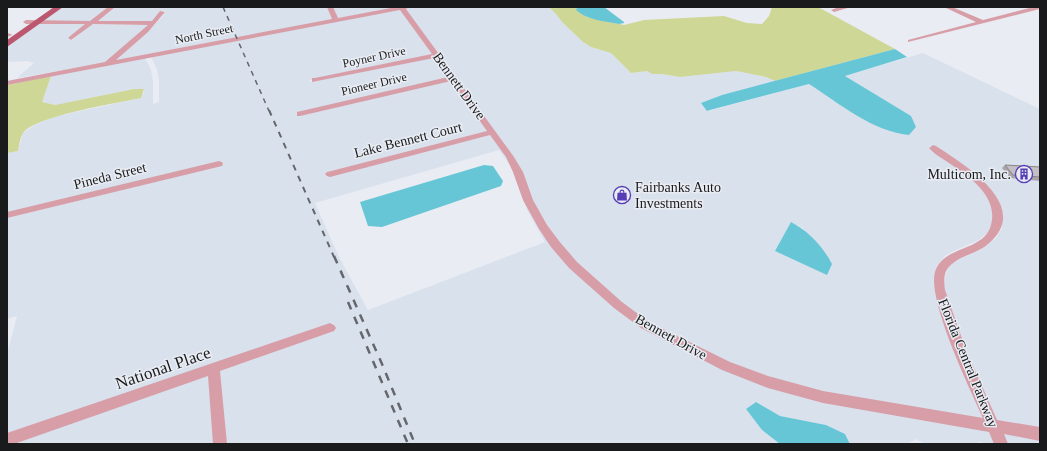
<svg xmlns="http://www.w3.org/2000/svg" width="1047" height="451" font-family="'Times New Roman',serif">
<rect width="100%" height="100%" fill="#e9edf3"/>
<path fill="#d9e1ed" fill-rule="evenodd" d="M62 7H109L90 22 41 21Z
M114 7H327L334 19 113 62 154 25 163 16 165 11H160L152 22H95Z
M332 7H400L338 18Z
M412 7H549L556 14 562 22 583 42 591 47 611 53 631 73 647 71 652 74H662L680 77 736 71 766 77 775 81 722 95 701 103 708 111 809 84 844 107 896 108 845 76 923 53 1040 109V429L997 422 959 336 945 297 944 281 947 271 953 262 962 256 987 245 996 238 1002 228V216L992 193 985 183 972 172 933 146 929 147 967 173 984 192 991 203 993 213 992 225 987 233 979 240 954 251 945 256 937 266 934 277 935 294 948 333 985 420 822 392 768 377 727 362 648 322 595 281 558 243 531 200 521 172 405 8ZM791 222 804 229 776 251Z
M401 9 433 54 310 80V82L435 57 450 78 297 113 298 116 452 80 488 131 327 172 328 176 490 134 507 158 515 173 525 201 539 228 551 246 589 285 643 328 725 369 768 386 824 402 989 430 995 444 978 442V444H925L916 439 907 444H850L845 434 826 425 780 416 756 402 746 409 762 430 780 444H226L219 371 335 330 333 323 7 435V354L17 316 7 319V218L222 165V161L7 213V153L18 151 23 133 35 125 53 117 141 98 144 92V89H134L55 105 41 102 51 76 145 58 151 70 153 82V104L159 102V80L157 69 151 57 237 39ZM499 150 511 167 527 210 545 242 368 310 339 257 315 203Z
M38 24H87L68 39 72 40 92 24 149 25 106 63 17 78 34 63 28 61 7 62 8 56H7V46Z
M210 375 215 444H9Z
M1001 432 1040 439V444H1006Z"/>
<path fill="#ced795" d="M549 7H575L579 12 587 17 624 25 644 20 724 16 747 23 762 24 769 16 772 7H818L895 49 775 81 766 77 736 71 680 77 662 74H652L647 71 631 73 611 53 591 47 583 42 562 22 556 14Z
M51 76 42 102 55 105 134 89H144L141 98C117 103 35 116 23 133 20 138 19 146 18 151L7 153V85Z"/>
<path fill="#67c6d6" d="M577 7H604L624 22V23L619 24C605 21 586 20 576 10Z
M895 49 907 57 845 76 911 116 916 127 909 135C872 131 840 104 809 84L710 110 707 111 701 103 722 95Z
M484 165 493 166 503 181 501 186 382 227 368 226 360 202Z
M791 222C809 232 822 245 832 264L827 275 775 251Z
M756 402 780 416 826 425 845 434 850 444H780L762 430 746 409Z"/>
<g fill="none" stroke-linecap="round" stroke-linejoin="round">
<path fill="#d79ea8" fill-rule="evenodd" d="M108 7H115L98 21H152L160 11 165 12 148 32 116 60 332 19 327 7H333L338 18 396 7H409L406 9 514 157 523 172 533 200 547 225 559 241 577 262 622 302 649 322 730 362 768 376 823 391 983 418C970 389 927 300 935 272 943 245 984 252 991 225 999 195 967 175 946 161 940 157 933 153 929 148L933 145 936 146C963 164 1034 206 988 244 977 254 959 255 949 267 943 273 944 283 945 290L966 350 997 420 1040 427V441L1004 434 1008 444H994L989 432 823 403 768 388 722 370 641 328 614 308 569 268 551 247 539 229 523 200 513 172 506 157 490 135 330 177 327 176 325 174 327 172 487 131 451 81 300 116H297V112L448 77 434 58 312 82V78H315L432 54 400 10 7 85V81L105 62 148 25 93 24 71 40 68 38 69 37 85 24H26L23 22 26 20 90 21Z
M839 7H851L834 12 831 10Z
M944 7H952L983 20 1033 7H1040V9L908 42V40L976 22Z
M7 33 11 34 12 35 7 37Z
M219 161 222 162 223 164 222 166 7 218V212Z
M330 323 334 325 336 328 334 331 220 371 227 444H213L208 376 14 444H7V433Z"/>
<path fill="#bb5870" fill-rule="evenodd" d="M54 7H63L7 47V40Z"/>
<path stroke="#65676b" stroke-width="1.5" stroke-dasharray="5 5" stroke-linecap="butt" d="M223 7 269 111"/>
<path stroke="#65676b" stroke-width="2" stroke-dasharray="6 6" stroke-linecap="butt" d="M269 110 334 257"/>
<path stroke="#65676b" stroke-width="2.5" stroke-dasharray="8 8" stroke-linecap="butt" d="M334 256 382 364 415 444
M348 302 408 444"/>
</g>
<path fill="#a8a4a9" d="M1005 165 1040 167V181L1010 178 1002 168Z"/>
<path fill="#c3bfc4" stroke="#888689" d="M1005 165 1040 167V177L1013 175Z"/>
<defs>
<g id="building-ring" transform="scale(0.9)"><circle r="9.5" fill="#e9edf3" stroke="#583eb6" stroke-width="1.5"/><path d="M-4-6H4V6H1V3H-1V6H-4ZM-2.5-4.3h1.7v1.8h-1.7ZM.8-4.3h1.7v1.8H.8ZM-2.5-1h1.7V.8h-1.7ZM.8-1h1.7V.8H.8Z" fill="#583eb6"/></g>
<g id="shop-ring" transform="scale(0.9)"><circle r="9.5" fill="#e9edf3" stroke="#583eb6" stroke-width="1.5"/><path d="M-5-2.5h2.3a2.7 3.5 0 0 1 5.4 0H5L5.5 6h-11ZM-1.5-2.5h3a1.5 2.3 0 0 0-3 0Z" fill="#583eb6"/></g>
</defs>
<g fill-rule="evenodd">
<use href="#building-ring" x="1024" y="174"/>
<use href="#shop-ring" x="622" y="195"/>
</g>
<g text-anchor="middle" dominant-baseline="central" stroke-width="3" stroke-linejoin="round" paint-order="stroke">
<g font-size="12" fill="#191a1c" stroke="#e9edf3">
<text transform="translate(204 34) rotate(-12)">North Street</text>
<text transform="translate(374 57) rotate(-12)">Poyner Drive</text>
<text transform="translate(374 84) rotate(-13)">Pioneer Drive</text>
</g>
<g font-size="14" fill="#191a1c" stroke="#e9edf3">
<text transform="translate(459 86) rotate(54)">Bennett Drive</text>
<text transform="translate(408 140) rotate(-14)">Lake Bennett Court</text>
<text transform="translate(110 176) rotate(-14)">Pineda Street</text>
<text transform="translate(671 337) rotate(29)">Bennett Drive</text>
<text transform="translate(968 363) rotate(68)">Florida Central Parkway</text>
</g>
<g font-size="14" fill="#191a1c" stroke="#e9edf3" text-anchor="end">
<text x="1011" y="174">Multicom, Inc.</text>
<text x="635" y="187" text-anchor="start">Fairbanks Auto<tspan x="635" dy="16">Investments</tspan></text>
</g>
<g font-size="17" fill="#191a1c" stroke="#e9edf3">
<text transform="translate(163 368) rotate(-19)">National Place</text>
</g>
</g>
<rect width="1047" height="451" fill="none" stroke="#191a1c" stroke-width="16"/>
</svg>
